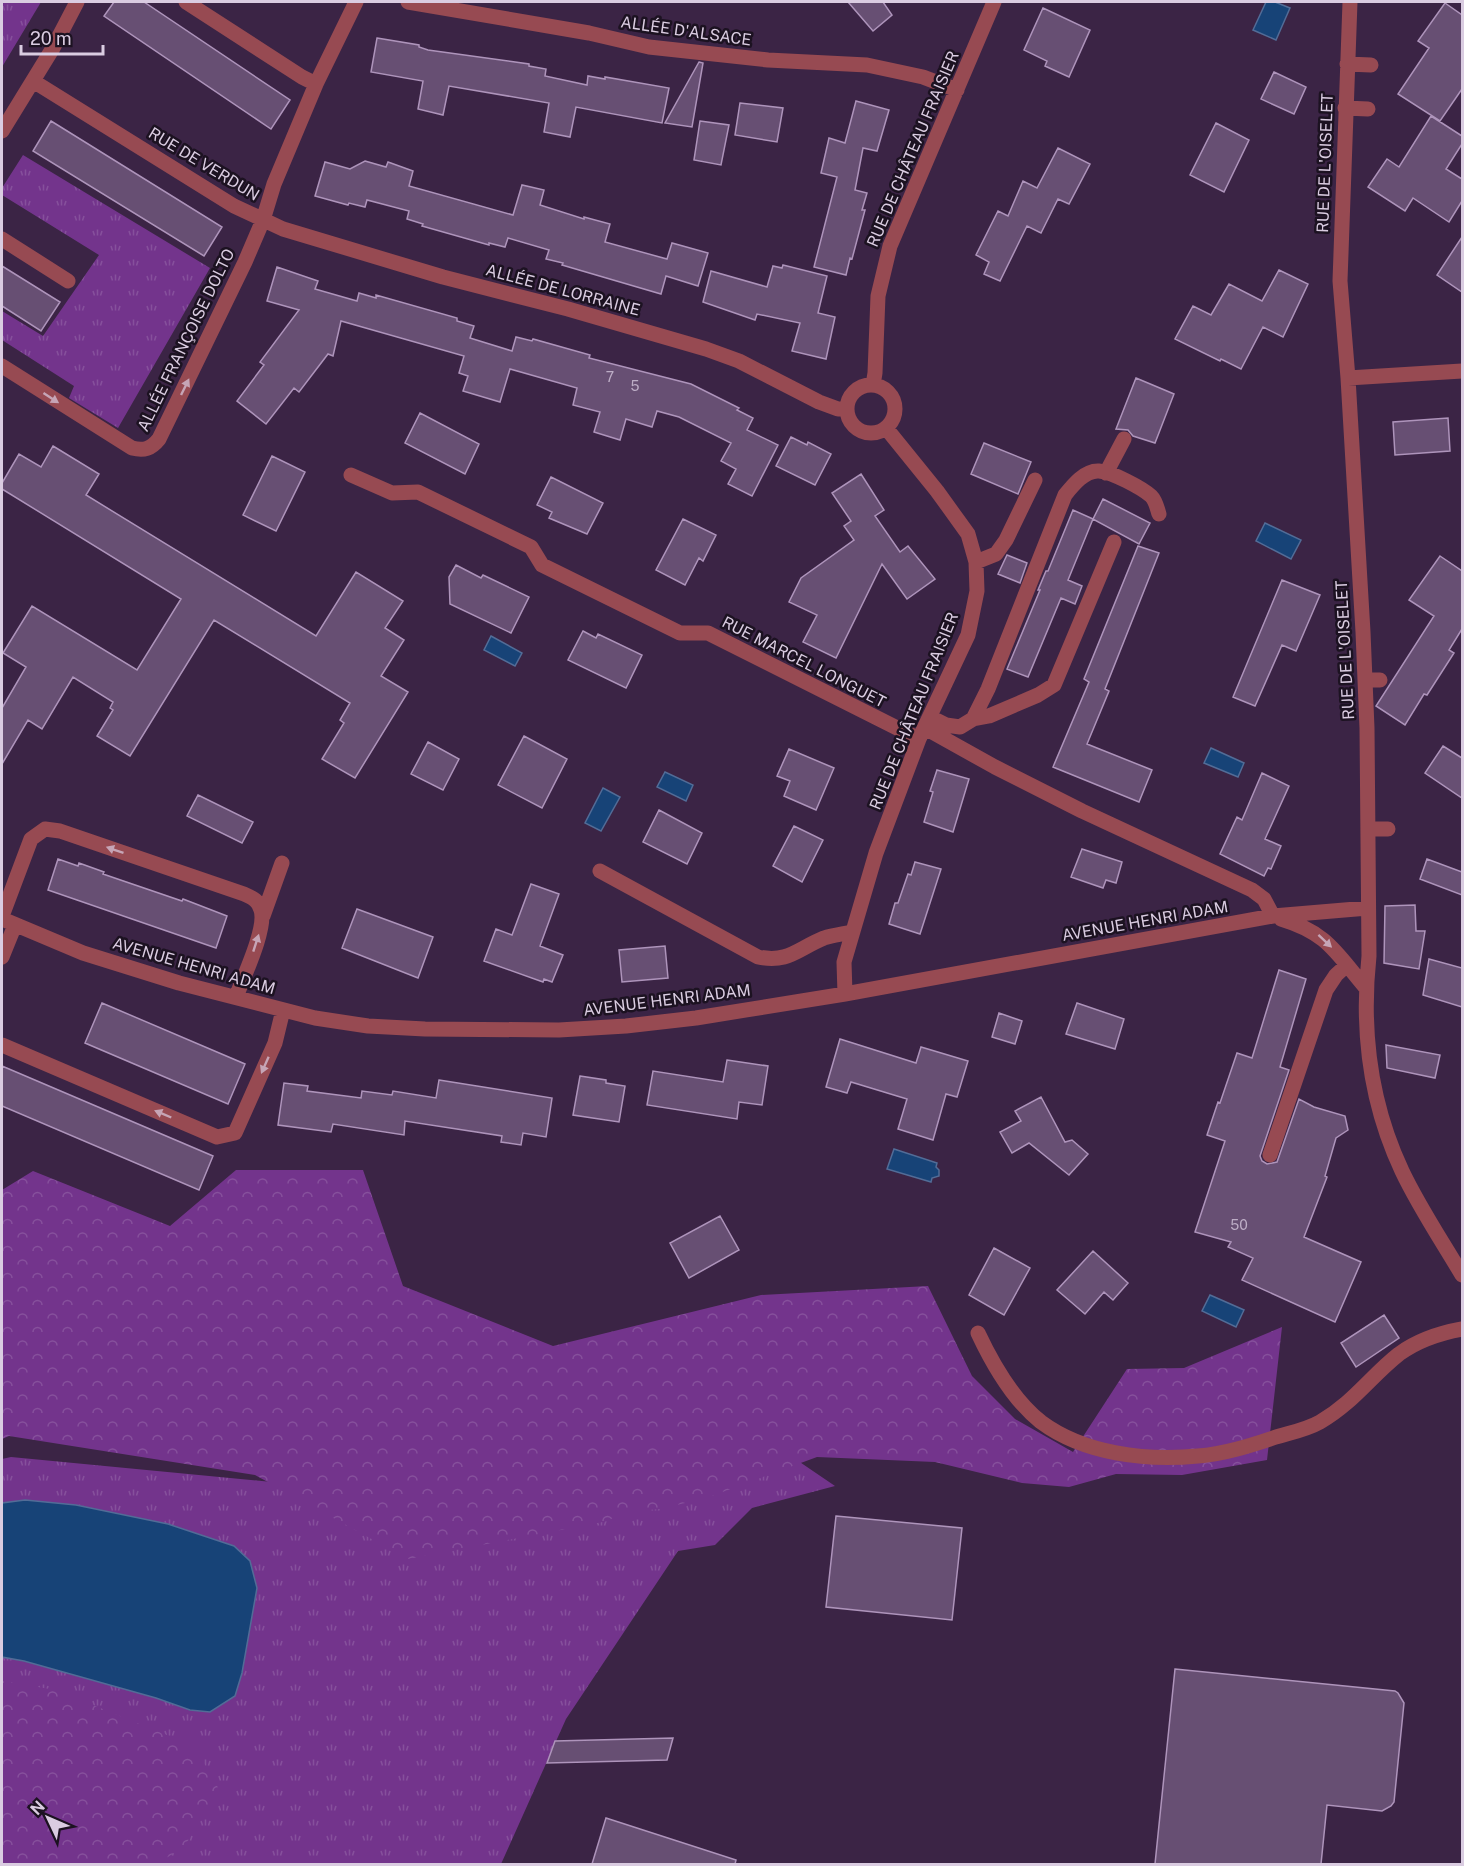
<svg xmlns="http://www.w3.org/2000/svg" width="1464" height="1866" font-family="'Public Sans',sans-serif">
<defs>
<pattern id="grass-tufts" width="24" height="20" patternUnits="userSpaceOnUse" patternTransform="scale(1.5)"><rect width="24" height="20" fill="#73348c"/><path d="M3 7l-1-3M5 7V3M7 7l1-3M15 17l-1-3M17 17v-4M19 17l1-3" fill="none" stroke="#86509c"/></pattern>
<pattern id="forest-crowns" width="20" height="18" patternUnits="userSpaceOnUse" patternTransform="scale(1.5)"><rect width="20" height="18" fill="#73348c"/><path d="M2 6a3 3 0 1 1 6 0M12 15a3 3 0 1 1 6 0" fill="none" stroke="#86509c"/></pattern>
</defs>
<rect width="100%" height="100%" fill="#3b2445"/>
<path fill="url(#grass-tufts)" d="M2 2H41L2 67Z
M23 155 210 268 118 428 69 398 74 386 2 340V311L43 336 99 255 2 195V188Z
M785 1452 835 1486 752 1508 715 1545 678 1551 566 1719 501 1864H2V1459L11 1457 366 1491Z"/>
<path fill="url(#forest-crowns)" d="M236 1170H363L403 1286 553 1346 761 1295 928 1286 972 1376 1015 1419 1073 1452 1127 1369 1184 1368 1282 1327 1267 1460 1182 1475 1116 1474 1069 1487 1022 1483 935 1462 817 1457 709 1497 661 1509 623 1512 608 1521 408 1559 255 1475 9 1436 2 1439V1190L33 1171 170 1226Z
M2 1681 56 1690 194 1746 220 1791 183 1848 156 1864H2Z"/>
<path fill="#174377" stroke="#526c97" stroke-width="1.5" d="M1266 2H1275L1290 8 1276 40 1253 30Z
M1265 523 1301 540 1291 559 1256 541Z
M491 636 522 653 515 666 484 650Z
M1211 748 1244 763 1238 777 1204 763Z
M665 772 693 785 686 801 657 787Z
M603 788 620 797 601 831 585 823Z
M894 1149 937 1163 936 1167 939 1170V1176L932 1178 931 1182 887 1169Z
M1210 1295 1244 1310 1236 1327 1202 1311Z
M25 1500 76 1505 168 1524 234 1546 250 1561 257 1588 242 1673 235 1696 210 1712 190 1710 156 1698 24 1661 2 1657V1503Z"/>
<path fill="#674f73" stroke="#ae94bb" stroke-width="1.5" d="M114 2H144L290 100 271 129 104 16Z
M848 2H883L892 15 873 31Z
M1445 3 1462 15V89L1440 121 1398 94 1429 48 1418 41Z
M1043 8 1090 30 1069 77 1045 66 1047 61 1024 50Z
M377 38 419 45V47L428 50 529 64V66L546 69 545 76 587 85 588 76 605 79V77L669 88 662 123 576 107 570 137 544 132 549 103 449 86 443 115 418 109 423 81 371 72Z
M699 62 703 63 692 127 665 123Z
M1274 72 1306 87 1294 114 1261 99Z
M856 101 889 110 877 151 863 148 855 190 867 193 862 210H865L852 259 850 258 846 275 814 267 837 177 821 173 829 138 845 143Z
M740 103 783 108 777 142 735 135Z
M1431 116 1462 136V144L1446 169 1462 179V201L1449 222 1413 198 1405 211 1368 187 1387 159 1399 167Z
M51 121 222 227 204 256 33 151Z
M700 121 729 125 721 165 694 160Z
M1216 123 1249 140 1224 192 1190 175Z
M1058 148 1090 164 1069 204 1058 199 1041 233 1027 226 1000 281 984 274 989 262 976 255 998 211 1008 216 1023 181 1037 188Z
M365 161 386 167 388 162 413 171 409 186 513 215 522 185 544 190 540 205 584 219V217L610 224 605 242 667 259 672 243 708 253 698 286 666 276 661 294 562 265 563 263 546 259 549 250 508 238 505 247 489 243V245L422 226 423 224 407 219 409 211 367 200 365 207 349 203 348 205 315 196 325 162 350 169Z
M1462 237V292L1437 275Z
M783 265 827 276 818 313 835 317 826 359 792 351 800 323 757 314 755 320 703 302 711 271 767 287 773 266 782 268Z
M2 266 60 302 41 331 2 306Z
M277 267 318 281 315 289 357 301 359 293 376 298V295L457 318V321L474 326 470 338 512 351 516 337 532 341 533 339 590 355 589 358 691 384 739 408 737 410 753 418 747 430 778 445 752 496 728 484 736 469 721 461 731 443 679 417 657 411 652 427 626 419 620 440 594 432 600 412 573 405 577 388 510 369 500 402 463 391 468 376 459 373 464 356 341 321 333 356 328 354 299 392 294 388 266 424 237 401 264 365 260 362 299 310 267 301Z
M1279 270 1308 284 1283 337 1263 327 1241 369 1221 359 1220 361 1175 339 1193 306 1211 315 1229 284 1262 301Z
M1136 378 1174 394 1155 443 1133 436 1128 430 1116 429Z
M420 413 479 444 465 474 405 443Z
M1448 418 1450 451 1395 455 1393 422Z
M791 437 807 445 808 442 831 454 815 485 776 466Z
M984 443 1031 462 1018 494 971 474Z
M53 446 99 474 86 495 316 636 356 572 403 601 385 628 404 640 381 676 408 692 355 778 322 759 344 723 340 720 350 703 214 620 130 756 97 736 113 710 110 708 113 702 73 677 42 729 28 720 2 764V708L26 667 3 653 32 606 137 670 181 599 2 489V483L19 454 41 467Z
M272 456 305 472 276 531 243 515Z
M861 474 884 510 875 516 900 552 908 546 935 579 907 599 882 564 836 658 803 642 817 615 789 602 801 578 854 540 844 526 851 521 832 493Z
M551 477 603 503 587 534 549 518 552 512 537 505Z
M1103 499 1150 523 1139 544 1093 519 1068 580 1082 586 1075 604 1061 598 1028 677 1007 669 1040 590H1038L1046 571H1048L1073 510 1093 519Z
M683 519 716 535 703 561 699 558 685 585 656 570Z
M1138 546 1159 553 1105 689 1109 691 1087 744 1152 770 1139 802 1053 767 1089 682 1084 679Z
M1007 555 1027 563 1020 583 998 574Z
M1440 556 1462 571V629L1449 650 1454 653 1427 695 1424 694 1405 725 1376 706 1434 616 1409 600Z
M456 565 481 578 483 575 529 597 511 633 450 604 449 577Z
M1282 580 1320 595 1296 651 1282 645 1255 706 1233 697Z
M583 631 596 638 598 634 642 655 626 688 568 660Z
M524 736 567 759 542 808 498 785Z
M428 742 459 759 443 790 411 774Z
M1443 746 1462 758V798L1425 773Z
M789 749 834 768 816 810 784 796 790 781 777 776Z
M937 770 969 779 953 832 924 822 933 792 930 791Z
M1262 773 1289 786 1265 839 1281 846 1271 869 1268 868 1264 876 1220 854 1237 817 1242 820Z
M198 795 253 822 242 843 187 816Z
M659 810 702 833 687 864 643 842Z
M794 826 823 840 802 882 773 866Z
M1082 849 1122 862 1116 883 1106 880 1103 888 1071 877Z
M58 859 78 866 79 863 104 872 103 874 182 901 183 899 227 916 216 948 48 890Z
M1427 859 1462 872V895L1420 879Z
M915 862 941 869 920 934 889 924 895 903H898L908 874 911 875Z
M531 884 559 894 540 946 563 955 552 982 544 979 543 982 484 961 496 929 512 935Z
M1415 905 1416 931H1425L1419 969 1384 963 1385 906Z
M357 909 433 937 418 978 342 948Z
M665 946 668 978 622 982 619 950Z
M1429 959 1462 968V1007L1423 995Z
M1279 970 1306 979 1280 1067 1289 1070 1260 1156 1262 1161 1267 1164 1277 1162 1299 1099 1314 1107 1345 1116 1348 1130 1336 1138 1325 1176 1327 1177 1304 1237 1361 1262 1335 1322 1242 1280 1253 1258 1228 1247 1231 1242 1195 1232 1225 1141 1207 1135 1218 1102 1220 1103 1237 1053 1252 1058Z
M102 1003 245 1064 228 1104 85 1043Z
M1077 1003 1124 1019 1115 1049 1066 1034Z
M999 1013 1022 1021 1015 1044 992 1037Z
M840 1039 916 1063 921 1047 968 1061 957 1097 946 1094 933 1140 898 1129 907 1099 851 1082 847 1093 826 1087Z
M1386 1045 1440 1055 1435 1078 1387 1068Z
M727 1060 768 1066 762 1105 739 1102 737 1119 647 1105 653 1071 723 1082Z
M2 1066 213 1156 199 1190 2 1106Z
M580 1076 606 1080V1083L625 1086 619 1122 573 1115Z
M439 1080 552 1098 546 1137 523 1133 521 1145 501 1142 502 1136 405 1121 404 1135 333 1124 331 1132 278 1125 284 1083 308 1086 307 1091 361 1098 362 1091 392 1095 393 1091 436 1098Z
M1041 1097 1065 1142 1072 1140 1088 1154 1069 1175 1029 1143 1012 1153 1000 1132 1021 1121 1015 1111Z
M720 1216 739 1250 689 1278 670 1243Z
M994 1248 1030 1268 1004 1315 969 1295Z
M1093 1251 1128 1283 1113 1300 1104 1292 1085 1314 1057 1290Z
M1384 1315 1399 1338 1356 1367 1341 1343Z
M836 1516 962 1528 952 1620 826 1607Z
M1175 1669 1395 1691 1398 1693 1404 1703 1394 1802 1391 1806 1382 1811 1327 1805 1321 1864H1155Z
M673 1738 667 1760 547 1763 555 1741Z
M606 1818 736 1860 735 1864H592Z"/>
<g fill="none" stroke-linecap="round" stroke-linejoin="round">
<path stroke="#974a52" stroke-width="15" d="M186 2 302 77 316 84
M408 2 589 33 649 47 768 60 867 65 923 77 957 90
M1350 2 1340 281 1348 378 1363 632 1367 728 1369 956C1361 1031 1370 1103 1402 1171 1419 1207 1442 1241 1462 1275
M1347 64 1371 65
M33 81 234 206 283 229 443 277 568 309 706 349 739 361 819 402 838 409 847 408
M1345 108 1368 109
M2 131 53 48 77 2
M2 239 68 281
M2 366 132 448C144 451 151 449 159 439L245 262 263 220 274 184 316 84 356 2
M1348 378 1462 371
M873 385 875 373 878 296 890 246 994 2
M847 409a24 24 0 1 1 48 0a24 24 0 1 1-48 0Z
M1106 473 1124 439
M351 475 392 493 418 492 531 547 542 565 680 633H708L919 739
M976 562 996 554 1006 540 1035 480
M1365 680H1380
M930 717 946 725 960 727 973 719 989 716 1038 695 1054 685 1114 542
M973 719 988 689 1065 495C1073 485 1085 470 1099 471 1112 472 1142 488 1151 496 1156 501 1157 508 1159 514
M925 728 995 767 1082 811 1252 890 1264 899 1273 916
M1368 829H1388
M600 871 758 957C789 963 797 949 824 938 833 935 843 934 852 932
M2 916 31 839 45 829 60 831 244 894C253 898 259 901 261 910 267 928 243 978 236 997
M263 916 282 863
M2 919 83 953 179 983 315 1018 368 1026 425 1029 559 1030 626 1026 696 1018 845 994 1273 916 1368 908
M1281 919C1328 933 1336 953 1366 988
M2 957 15 925
M845 994 844 962 876 853 919 739 968 635 977 591 976 562 968 534 937 491 886 428
M2 1045 217 1137 235 1133 275 1043 283 1010
M1270 1155 1326 990 1336 975 1347 965
M978 1333C993 1365 1013 1400 1041 1422 1084 1454 1146 1461 1198 1456 1224 1454 1249 1446 1273 1438 1289 1433 1306 1430 1320 1422 1353 1403 1371 1376 1399 1354 1418 1340 1440 1333 1462 1329"/>
</g>
<defs><path id="oneway-solid" d="M-6-.8H1V-3.2L6.5 0L1 3.2V.8H-6Z" transform="scale(1.5)"/></defs>
<g fill="#c6a5b6">
<use href="#oneway-solid" transform="translate(185 387) rotate(-64)"/>
<use href="#oneway-solid" transform="translate(51 398) rotate(33)"/>
<use href="#oneway-solid" transform="translate(115 850) rotate(-161)"/>
<use href="#oneway-solid" transform="translate(1325 941) rotate(43)"/>
<use href="#oneway-solid" transform="translate(256 943) rotate(-72)"/>
<use href="#oneway-solid" transform="translate(265 1065) rotate(114)"/>
<use href="#oneway-solid" transform="translate(163 1114) rotate(-157)"/>
</g>
<g text-anchor="middle" dominant-baseline="central" stroke-width="5" stroke-linejoin="round" paint-order="stroke">
<g font-size="14" fill="#bdadc6">
<text x="610" y="377">7</text>
<text x="635" y="386">5</text>
<text x="1239" y="1225">50</text>
</g>
<g font-size="16" fill="#dacce1" stroke="#1c1221">
<text transform="translate(686 31) rotate(8)">ALLÉE D'ALSACE</text>
<text transform="translate(913 149) rotate(-67)">RUE DE CHÂTEAU FRAISIER</text>
<text transform="translate(1325 163) rotate(-88)">RUE DE L'OISELET</text>
<text transform="translate(204 164) rotate(31)">RUE DE VERDUN</text>
<text transform="translate(563 290) rotate(15)">ALLÉE DE LORRAINE</text>
<text transform="translate(186 340) rotate(-64)">ALLÉE FRANÇOISE DOLTO</text>
<text transform="translate(1345 650) rotate(-93)">RUE DE L'OISELET</text>
<text transform="translate(804 662) rotate(27)">RUE MARCEL LONGUET</text>
<text transform="translate(914 711) rotate(-68)">RUE DE CHÂTEAU FRAISIER</text>
<text transform="translate(1145 921) rotate(-10)">AVENUE HENRI ADAM</text>
<text transform="translate(194 966) rotate(16)">AVENUE HENRI ADAM</text>
<text transform="translate(667 1000) rotate(-7)">AVENUE HENRI ADAM</text>
</g>
</g>
<rect width="1464" height="1866" fill="none" stroke="#dacce1" stroke-width="6"/>
<g transform="translate(48 1818) rotate(314)" stroke="#1c1221" stroke-width="4.5" paint-order="stroke">
<path d="M0-4.5L10 22L0 15L-10 22Z" fill="#dacce1"/>
<text y="-9" font-size="16" font-weight="bold" text-anchor="middle" fill="#dacce1">N</text>
</g>
<path d="M21 45v9h82v-9" fill="none" stroke="#dacce1" stroke-width="3"/>
<text x="30" y="45" font-size="18" fill="#dacce1" stroke="#1c1221" stroke-width="4.5" paint-order="stroke">20 m</text>
</svg>
